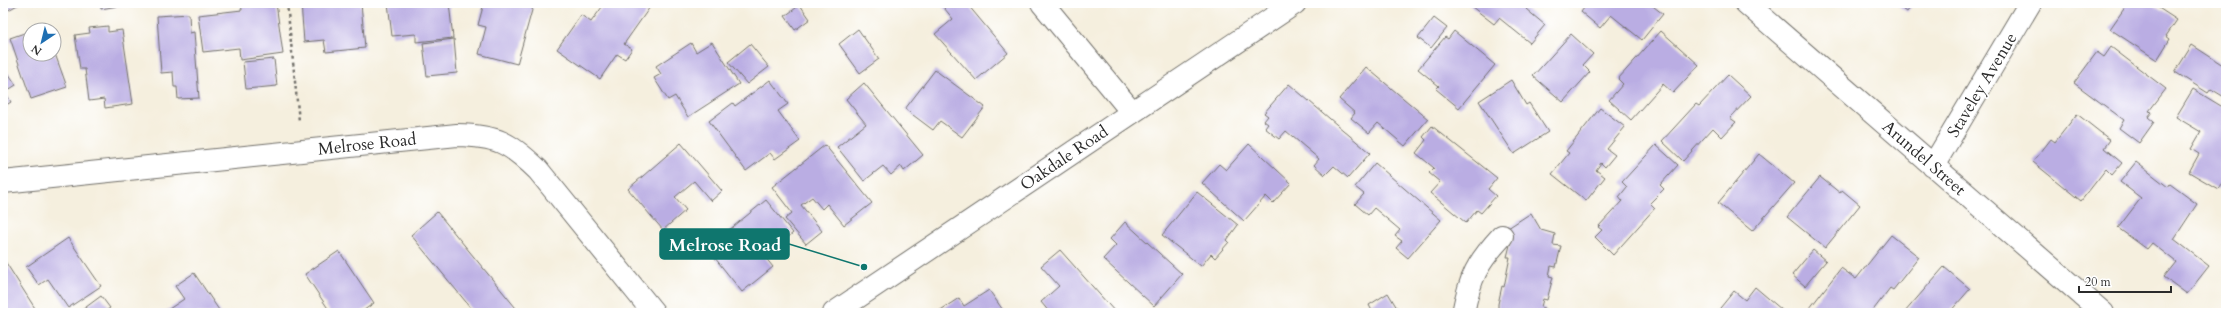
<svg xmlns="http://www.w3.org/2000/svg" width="2229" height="316" font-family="Cardo,serif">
<rect width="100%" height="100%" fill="#fff"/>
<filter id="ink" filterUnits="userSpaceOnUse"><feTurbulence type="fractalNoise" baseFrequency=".025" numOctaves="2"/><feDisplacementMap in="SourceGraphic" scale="8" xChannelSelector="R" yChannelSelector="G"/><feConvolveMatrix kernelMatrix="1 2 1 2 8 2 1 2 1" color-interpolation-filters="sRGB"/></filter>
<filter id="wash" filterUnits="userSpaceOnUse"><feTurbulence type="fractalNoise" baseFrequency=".012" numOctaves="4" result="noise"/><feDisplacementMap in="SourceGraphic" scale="16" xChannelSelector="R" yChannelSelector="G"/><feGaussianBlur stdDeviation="0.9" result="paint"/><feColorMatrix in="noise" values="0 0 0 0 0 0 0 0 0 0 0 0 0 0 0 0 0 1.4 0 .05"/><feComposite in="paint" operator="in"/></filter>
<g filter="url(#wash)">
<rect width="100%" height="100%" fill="#f5efde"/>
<g id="blocks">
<path fill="#baade3" d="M3 3H21L3 13Z
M100 3H123V5L101 9Z
M241 3H276L283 54 240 60 239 48 203 52 198 15 242 10Z
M301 3H361L365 48 326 52 324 40 304 42Z
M388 3H449L453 38 416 42V34L392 36Z
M484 3H534L517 64 479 54 486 27 478 25Z
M605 3H645L650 7 624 44 632 49 625 59 617 54 600 79 557 49 581 15 591 22Z
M940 3H971L968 5 1008 53 976 80 935 34 953 19Z
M1467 3H1530L1526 9 1545 25 1530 43 1499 18 1494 24Z
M1588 3H1649L1663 14 1642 40 1611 15 1600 28 1581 12Z
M1895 3H1914L1907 12Z
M2128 3H2151L2177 20 2166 36 2170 39 2157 60 2110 29Z
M800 5 810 19 795 30 785 16Z
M189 14 190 33 194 32 199 98 178 99 177 87H174L173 72 161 73 157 16Z
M1434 18 1447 28 1431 48 1418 38Z
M108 26V32L122 30 133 104 105 108 104 99 89 101 85 69H80L75 35 90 33 89 28Z
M858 29 879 59 860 73 839 44Z
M30 31V54H54V51L67 87 31 99 10 38Z
M1454 31 1495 65 1459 108 1436 89 1439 86 1418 69 1445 37 1448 39Z
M1661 31 1699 65 1673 93 1663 84 1631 120 1609 100 1623 84 1618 79Z
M1571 34 1593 54 1583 65 1590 72 1563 102 1533 76Z
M454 39 457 73 427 76 423 43Z
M712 42 739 84 688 117 675 96 668 100 654 78 661 74 656 66 691 43 696 52Z
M750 44 769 67 747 84 728 62Z
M2192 45 2226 67V98L2211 89 2208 93 2175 72Z
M2111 47 2166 89 2149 111 2152 112 2148 117 2154 122 2139 143 2119 128 2124 120 2074 83 2097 52 2104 57Z
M274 59 277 86 246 89 243 62Z
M3 65 16 85 5 92 11 102 3 107Z
M1366 67 1428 119 1405 146 1378 123 1369 133 1351 118 1355 113 1339 99Z
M935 70 985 107 962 137 940 121 933 130 905 109Z
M1728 75 1751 96 1730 118 1736 122 1722 137 1713 128 1683 161 1662 141 1696 104 1699 106Z
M770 80 788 104 778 111 800 141 775 159 770 153 746 171 709 121 733 103 735 106Z
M1511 80 1526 105 1529 103 1548 132 1514 154 1479 101Z
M864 83 923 155 904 171 901 166 891 175 883 166 864 181 837 147 866 124 846 99Z
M1289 84 1370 153 1348 178 1334 166 1325 175 1314 165 1319 159 1286 131 1279 139 1265 128 1268 124 1264 121 1268 116 1264 113Z
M2193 89 2226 109V179L2218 189 2189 172 2199 154 2191 149 2201 132 2176 117Z
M1600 108 1625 127 1607 149 1615 155 1605 167 1601 163 1596 170 1605 177 1586 201 1552 174 1569 153 1566 151Z
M2077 114 2110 140 2104 148 2122 163 2112 175 2106 169 2081 201 2033 162 2051 139 2055 142Z
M1432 126 1497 178 1488 189 1496 196 1481 213 1477 210 1466 223 1430 193 1440 182 1429 173 1434 168 1416 153 1426 140 1423 137Z
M681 143 722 191 711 201 694 181 675 197 686 210 663 230 628 189Z
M1249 144 1291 183 1273 203 1266 196 1244 221 1202 183 1219 164 1226 170Z
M825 145 872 203 844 225 827 204 822 209 812 197 801 205 822 231 806 244 785 219 792 213 772 187Z
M1656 145 1678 165 1660 185 1664 189 1650 203 1655 208 1613 255 1595 237 1602 230 1598 227 1622 201 1619 197 1627 187 1622 182Z
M1759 154 1794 183 1752 231 1718 203Z
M2136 162 2168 187 2170 184 2197 204 2174 239 2209 266 2187 294 2164 277 2176 262 2152 243 2147 249 2118 228 2141 198 2120 182Z
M1375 163 1441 220 1408 258 1396 248 1402 241 1395 236 1400 230 1374 208 1368 215 1355 204 1364 194 1355 187Z
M1820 177 1840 193 1842 190 1860 205 1825 248 1787 217Z
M1197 192 1238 225 1227 240 1229 242 1215 258 1211 254 1201 266 1162 235Z
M766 200 793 233 765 257 773 267 742 292 707 248Z
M437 212 520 313H475L411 235Z
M1531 213 1541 230 1555 234 1553 245 1561 246 1556 267 1551 266 1549 276 1553 277 1547 300 1543 299 1541 307 1545 308 1544 313H1498V304L1502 286 1504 287 1510 257H1507L1511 241 1505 230Z
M1125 222 1182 274 1154 306 1103 259 1116 245 1110 239Z
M1891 235 1919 257 1893 290 1890 288 1871 313H1806L1841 268 1856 279Z
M68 238 101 286 68 308 48 279 39 285 26 267Z
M1060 250 1116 313H1050L1041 302 1059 286 1041 266Z
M1813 250 1826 261 1805 286 1792 275Z
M339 251 374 303 360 313H331L305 274Z
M3 258 38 313H3Z
M1944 267 1970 289 1949 313H1904Z
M194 273 221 313H163L184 299 175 286Z
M1755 287 1782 310 1780 313H1716L1734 291 1745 300Z
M989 290 1005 313H936L959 298 964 306Z
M1388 293 1400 313H1368L1372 311 1369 305Z
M101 296 110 308 103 313H78Z"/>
</g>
</g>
<g filter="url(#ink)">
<use href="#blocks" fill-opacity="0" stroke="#72706a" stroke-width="1"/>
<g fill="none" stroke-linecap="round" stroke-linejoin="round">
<g stroke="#72706a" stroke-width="24">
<path id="minor" d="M1042 3 1132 112
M1746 3 2103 313
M1933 166 2030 3
M1463 313C1470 277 1477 263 1502 236"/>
</g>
<g stroke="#72706a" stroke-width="24">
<path id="tertiary" d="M3 182 457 135C497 136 509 142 538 170L654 313
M834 313 1295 3"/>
</g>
<path stroke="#72706a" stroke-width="2.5" stroke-dasharray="3 3" stroke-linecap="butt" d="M287 3 299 121"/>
<use href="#minor" stroke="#fff" stroke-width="22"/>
<use href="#tertiary" stroke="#fff" stroke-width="22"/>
</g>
</g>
<g text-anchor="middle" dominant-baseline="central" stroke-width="3.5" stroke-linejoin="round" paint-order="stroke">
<g font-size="17" fill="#2b2b2b" stroke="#fff">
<text transform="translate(1982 85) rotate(-59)">Staveley Avenue</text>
<text transform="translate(367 144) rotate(-6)">Melrose Road</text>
<text transform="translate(1064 158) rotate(-34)">Oakdale Road</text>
<text transform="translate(1924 158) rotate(41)">Arundel Street</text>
</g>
</g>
<path fill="none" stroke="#0f766e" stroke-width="1.5" d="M864 267L789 244"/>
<circle fill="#0f766e" stroke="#fff" stroke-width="1.5" cx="864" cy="267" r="4"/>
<rect fill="#0f766e" stroke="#0f766e" stroke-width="1.5" x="660" y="229" width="129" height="30" rx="4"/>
<g font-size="18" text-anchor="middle" font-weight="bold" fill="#fff">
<text x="725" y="251">Melrose Road</text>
</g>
<rect width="2229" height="316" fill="none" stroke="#fff" stroke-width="16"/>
<g transform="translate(42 42) rotate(215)"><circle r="19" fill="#ffffff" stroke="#aaaaaa"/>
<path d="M0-3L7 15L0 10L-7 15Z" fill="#1f6fb2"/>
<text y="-6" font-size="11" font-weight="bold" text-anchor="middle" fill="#2b2b2b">N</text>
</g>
<path d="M2079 286v6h92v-6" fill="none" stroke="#2b2b2b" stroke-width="2"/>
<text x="2085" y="286" font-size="12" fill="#2b2b2b" stroke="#ffffff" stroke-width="3" paint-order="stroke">20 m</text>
</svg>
